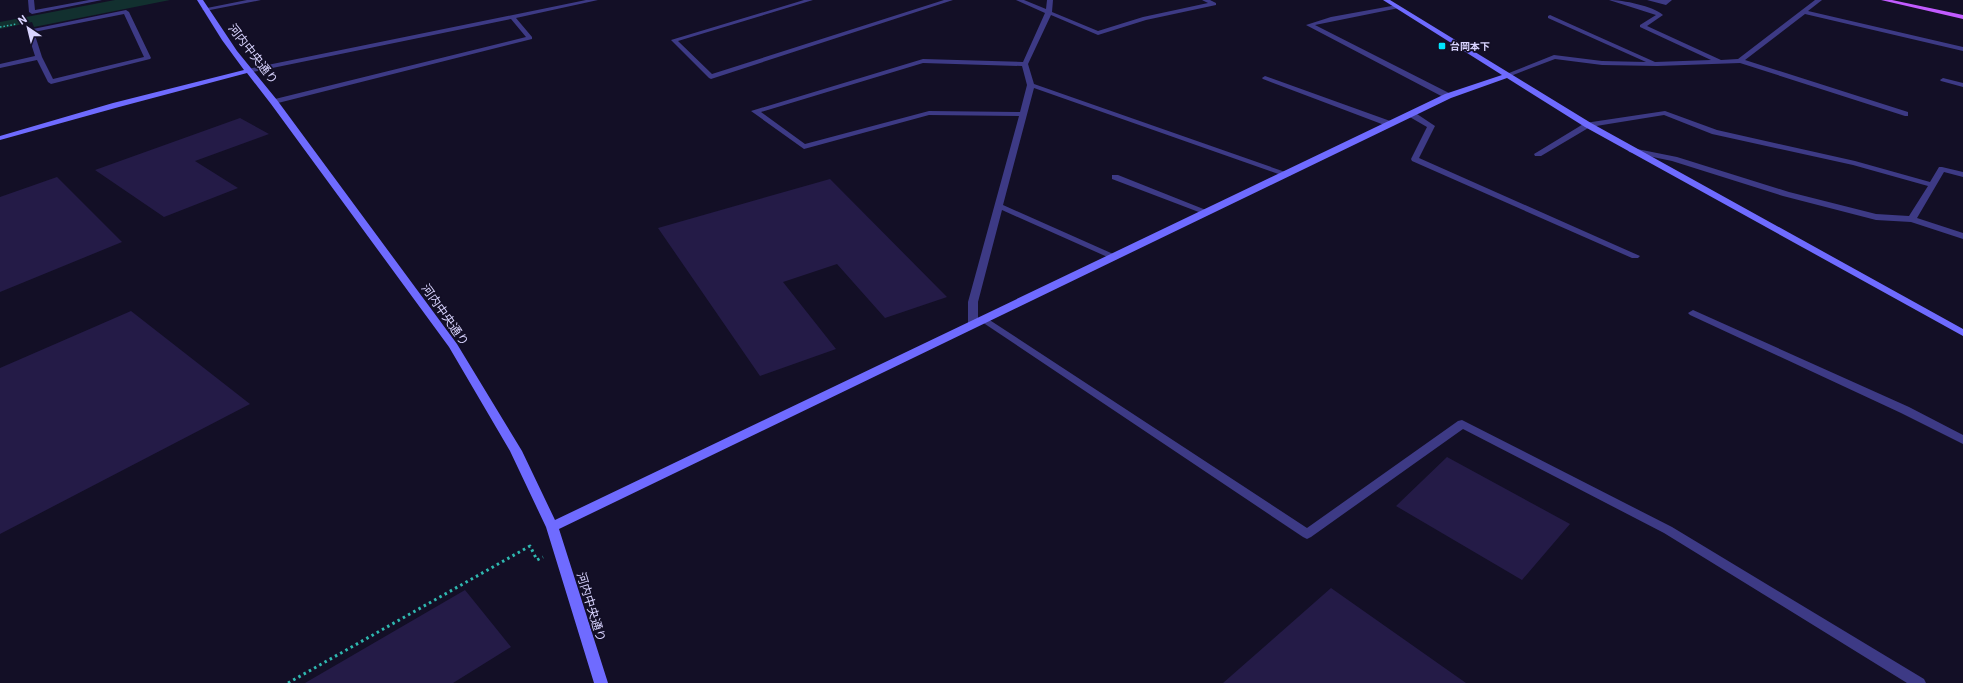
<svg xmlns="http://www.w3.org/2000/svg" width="1963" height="683" font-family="Roboto,'Noto Sans JP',sans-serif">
<rect width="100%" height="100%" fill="#130f26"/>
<path fill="#12302f" d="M115 0H170L34 27 32 22 0 29V22Z"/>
<path fill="#241b47" d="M240 118 269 134 195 161 238 188 164 217 95 170Z
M57 177 122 242 0 292V197Z
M830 179 947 297 885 318 837 264 783 282 836 349 760 376 658 228Z
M131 311 250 404 0 534V368Z
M1447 457 1570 524 1522 580 1396 506Z
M1331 588 1466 683H1223Z
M465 590 511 647 453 683H305Z"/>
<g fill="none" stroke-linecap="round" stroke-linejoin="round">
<path stroke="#2fb8b0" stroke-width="1.5" stroke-dasharray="1.5 2" stroke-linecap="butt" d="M0 27 17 24"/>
<path stroke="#2fb8b0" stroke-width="3" stroke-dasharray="2.5 3.5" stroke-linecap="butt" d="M288 683 530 546 537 560 543 557"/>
<path fill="#3d3a85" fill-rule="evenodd" d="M985 317 1307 528 1458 421 1462 420 1672 527 1924 679 1926 683H1907L1664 533 1463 429 1311 537 1307 539 1303 537 982 322 980 320 982 318Z"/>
<path fill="#3d3a85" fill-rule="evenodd" d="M28 0H34L35 10 89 0H102L32 14 29 12Z
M247 0H261L205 11 202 9Z
M586 0H598L516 18 532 37V39L274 104H271V100L526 37 511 19 248 73 245 71 248 69Z
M804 0H813L678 41 712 74 944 0H953L711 79 709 78 671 40Z
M1016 0H1024L1046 9 1047 0H1053L1052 12 1098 31 1143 17 1208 3 1202 0H1210L1216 3V5L1146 20 1098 35 1051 15 1028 64 1034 84 1291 174 1290 176H1284L1034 88 1003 205 1120 257 1115 260 1112 259 1002 210 978 302V325L973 328 968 325V302L1019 116 929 115 804 149 751 111 923 59 1023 62 1045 13ZM923 63 1022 66 1027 85 1020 112 929 111 805 144 761 112Z
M1609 0C1623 0 1653 6 1663 15L1647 26 1721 60 1738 59 1815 0H1822L1808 11 1963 47V51L1805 14 1745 60 1908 112V116H1905L1740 63 1657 66 1602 65 1555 59 1508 77H1504V75L1554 55 1602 61 1646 62 1548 18V16L1550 15 1655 62 1711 60 1640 27V25L1656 15Z
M1647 0H1672L1666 5Z
M1397 5 1399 6V8L1315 25 1451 94V98H1445L1306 25 1331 17Z
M126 10 129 12 151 58 150 59 51 84 48 82 37 60 0 68V64L35 56 27 31 28 30ZM124 14 144 57 53 79 42 57 34 32Z
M1265 76 1393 122 1394 124 1393 126H1387L1263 79 1262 78Z
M1943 78 1963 83V87L1941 81 1940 80Z
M1665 111 1717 130 1855 161 1930 182 1939 167H1942L1963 172V177L1944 172 1917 218 1963 233V239L1911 222 1876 220 1783 196 1672 161 1629 152 1628 150 1632 148 1677 157 1789 192 1876 214 1909 216 1928 186 1853 165 1712 134 1664 115 1590 127 1541 156H1535L1534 154 1585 123Z
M1408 112H1414L1435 126 1419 158 1640 256 1638 258H1632L1412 161 1411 159 1427 127 1408 116Z
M1112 175H1118L1211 212 1207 215 1204 214 1112 179Z
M1693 310 1909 407 1963 435V444L1901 413 1690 315 1688 313Z"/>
<path fill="#6f6bff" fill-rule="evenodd" d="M197 0H203L237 51 277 100 457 344 522 451 555 520 1445 94 1502 75 1383 0H1390L1591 123 1963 329V336L1585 127 1507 78 1451 98 559 529 608 683H594L546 527 510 451 449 347 271 104 247 73 119 107 0 140V136L113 103 244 70 222 40Z"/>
<path fill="#c25bff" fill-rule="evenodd" d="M1881 0H1892L1963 15V19Z"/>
</g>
<rect fill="#00e5ff" stroke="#130f26" stroke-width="1.5" x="1438" y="42" width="8" height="8" rx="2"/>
<g text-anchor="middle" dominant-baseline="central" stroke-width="3.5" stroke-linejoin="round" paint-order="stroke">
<g font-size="10" font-weight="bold" fill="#d9d4ff" stroke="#130f26" text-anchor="start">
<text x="1450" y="46">台岡本下</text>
</g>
<g font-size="12" fill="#d9d4ff" stroke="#130f26">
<text transform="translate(253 54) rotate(52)">河内中央通り</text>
<text transform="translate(445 315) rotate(55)">河内中央通り</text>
<text transform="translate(591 607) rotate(73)">河内中央通り</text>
</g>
</g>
<g transform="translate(28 28) rotate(325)" stroke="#130f26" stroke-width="3" paint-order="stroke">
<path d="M0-3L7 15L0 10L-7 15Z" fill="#d9d4ff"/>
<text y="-6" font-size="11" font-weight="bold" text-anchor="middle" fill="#d9d4ff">N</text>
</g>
</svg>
